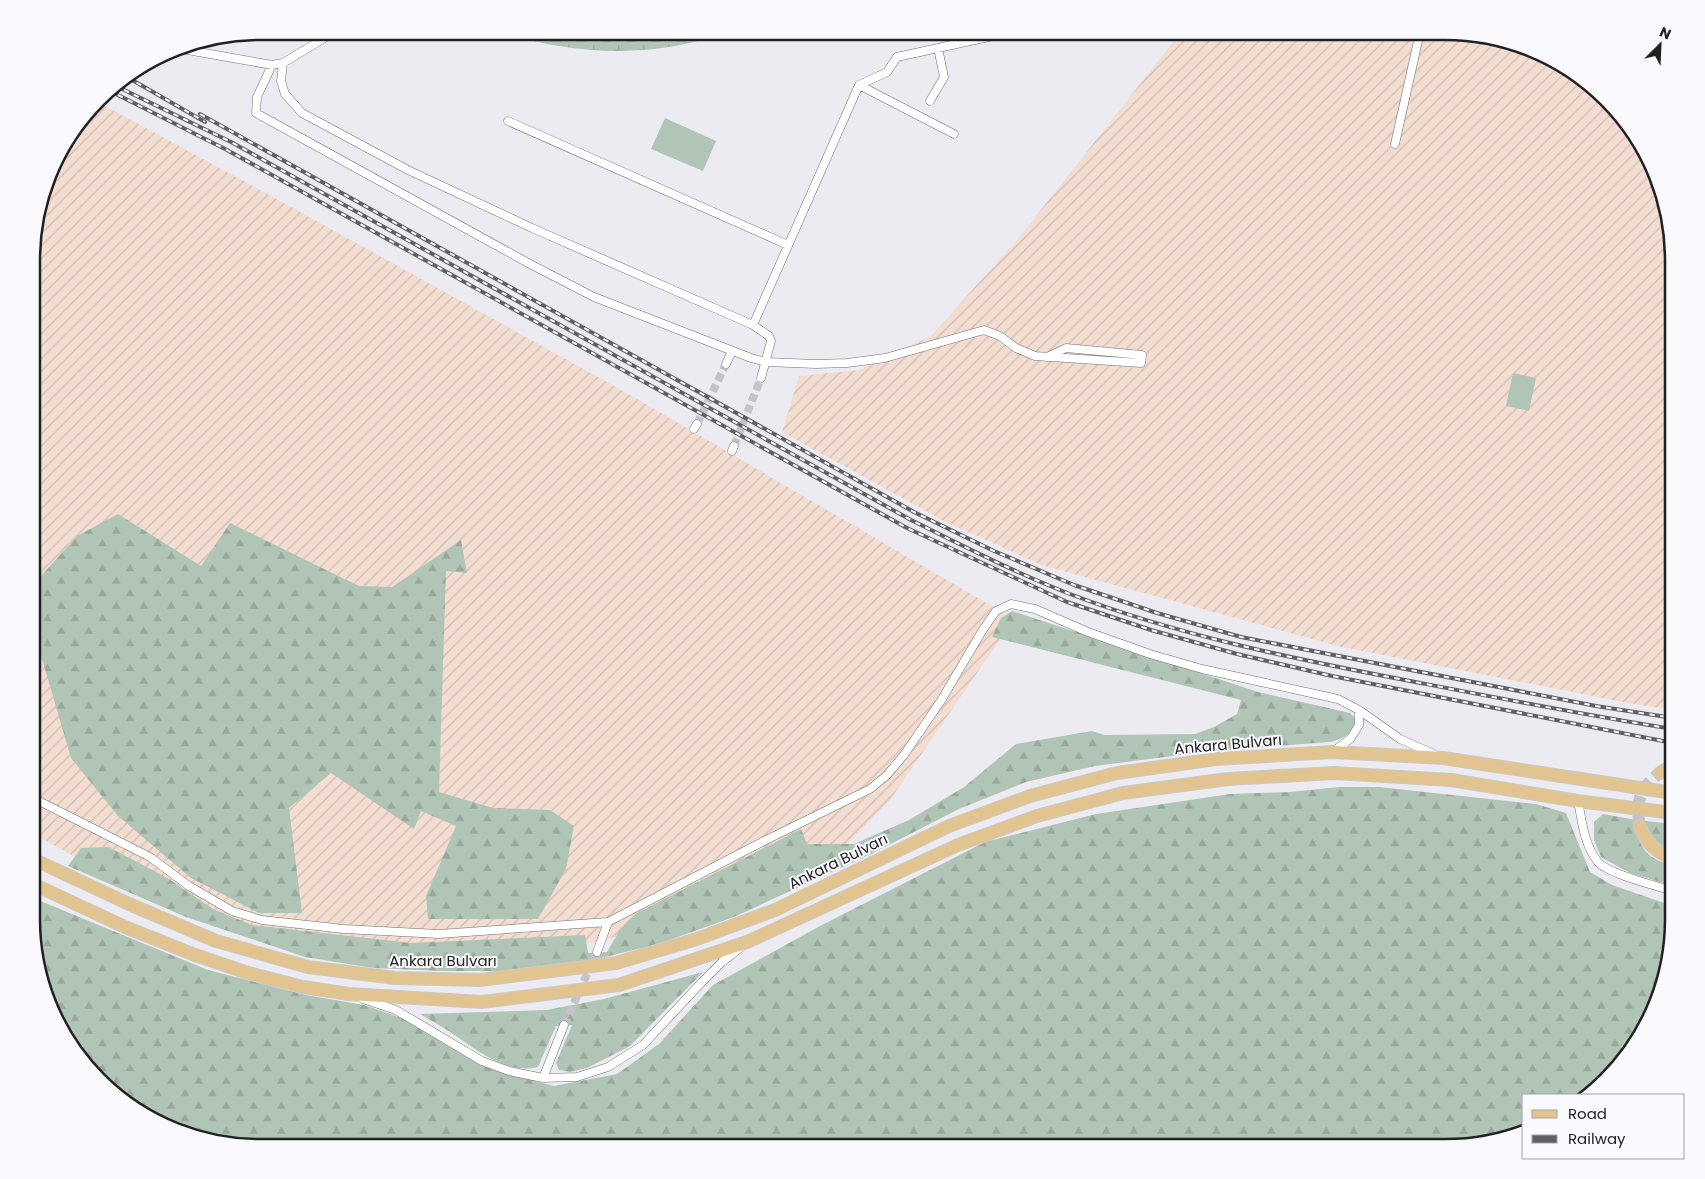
<svg xmlns="http://www.w3.org/2000/svg" width="1705" height="1179" font-family="Poppins,sans-serif">
<defs>
<pattern id="industrial-furrows" width="10" height="10" patternUnits="userSpaceOnUse" patternTransform="scale(1.25)"><rect width="10" height="10" fill="#f3ddd1"/><path d="M-1 1l2-2M0 10L10 0M9 11l2-2" fill="none" stroke="#d0bdb3"/></pattern>
<pattern id="forest-firs" width="22" height="20" patternUnits="userSpaceOnUse" patternTransform="scale(1.25)"><rect width="22" height="20" fill="#b1c5b6"/><path d="M5 1l3.5 6h-7zM16 11l3.5 6h-7z" fill="#98a99c"/></pattern>
<pattern id="wetland-marsh" width="20" height="14" patternUnits="userSpaceOnUse" patternTransform="scale(1.25)"><rect width="20" height="14" fill="#b1c5b6"/><path d="M1 5h8M5 5V1M11 12h8M15 12V8" fill="none" stroke="#98a99c"/></pattern>
</defs>
<rect width="100%" height="100%" fill="#ecebf1"/>
<path fill="url(#industrial-furrows)" d="M1181 32H1460L1519 43 1584 78 1650 158 1673 245V710L1628 703 1338 646 1041 565 944 521 782 432 799 376 860 370 931 336 1018 239Z
M98 102 275 198 632 396 1014 619 890 800 844 848 672 924 515 960 261 939 96 868 33 834V230L55 158Z"/>
<path fill="#b1c5b6" d="M665 118 716 141 703 171 651 149Z
M1513 373 1536 378 1529 411 1506 406Z"/>
<path fill="url(#forest-firs)" d="M118 514 201 566 230 523 359 586 392 587 461 540 467 573 446 571 439 792 493 808 550 810 574 826 566 869 538 919H428L426 896 456 826 421 811 414 829 331 773 289 808 302 913H259L191 878 118 816 71 758 33 628V585L77 536Z
M1012 611 1258 692 1350 713 1356 719C1354 734 1343 739 1330 742L1211 751 1095 766 1026 782 959 809 871 854 734 917 658 944 581 963 509 971H443L373 968 305 957 186 917 68 866 81 848 109 847 169 879 213 909 252 925 411 943 585 935 588 953 607 952 621 928 639 912 801 829 807 844H854L909 820 964 787 1016 744 1092 731 1104 735 1195 734 1214 727 1237 714 1241 700 992 637 1001 618Z
M1339 787H1379L1536 804 1566 813 1590 872 1612 885 1673 906V934L1662 993 1627 1058 1582 1095H1524V1129L1445 1148 245 1147 186 1136 121 1101 62 1033 33 949V898L208 970 306 995 364 1005 405 1019 434 1034 480 1065 508 1074 554 1086 617 1074 659 1044 713 985 820 926 985 842 1096 814 1230 794 1290 792Z
M1603 814 1637 820 1673 824V853C1660 846 1650 836 1636 830 1642 853 1651 859 1673 866V886L1630 873 1601 857 1594 840V822Z
M703 972 630 1046 587 1068 570 1072 559 1070 556 1063 572 1025 556 1026 538 1067C504 1076 471 1045 444 1028 436 1023 428 1019 420 1014L547 1010 604 999Z"/>
<path fill="url(#wetland-marsh)" d="M499 31H730C656 59 573 56 499 31Z"/>
<g fill="none" stroke-linecap="round" stroke-linejoin="round">
<path stroke="#89a4bd" stroke-width="12" d="M577 31 622 33 646 31"/>
<path stroke="#c3c3c8" stroke-width="8" stroke-dasharray="8 4" stroke-linecap="butt" d="M697 424 726 364
M734 446 761 378
M564 1025 597 952"/>
<path stroke="#c3c3c8" stroke-width="12" stroke-dasharray="12 6" stroke-linecap="butt" d="M1640 826C1635 802 1640 787 1660 773"/>
<g stroke="#717075" stroke-width="9">
<path id="minor" d="M176 48 272 65 283 63 336 31
M283 63 281 81 285 94 302 113 408 170 532 228 753 325 859 85 887 72 897 57 993 36 1029 32
M272 65 257 97 256 113 530 264 594 297 751 358 766 362 816 364 847 363 885 358 984 330 1000 336 1016 348 1035 356 1141 363 1142 355 1066 348 1047 357
M859 85 954 134
M930 101 944 77 938 48
M508 121 788 245
M1395 144 1420 32
M753 325 769 336 771 341 761 378
M726 364 732 351
M694 429 697 424
M732 451 734 446
M1333 752 1351 738 1359 725V710
M33 798 150 857 189 886 232 911 262 920 344 929 439 934 608 922 766 840 870 789 886 776 904 755 942 699 982 631 996 611 1011 604 1035 609 1088 632 1150 654 1202 669 1338 699 1359 710 1400 739 1434 754
M1578 801C1582 821 1584 845 1598 862 1608 874 1657 886 1673 891
M597 952 608 922
M363 999 396 1010 482 1061 509 1071 543 1078 577 1077 608 1067 643 1045 702 982 721 963 740 948
M543 1078 564 1025"/>
</g>
<g stroke="#cacaca" stroke-width="14">
<path id="primary" d="M1660 773 1673 765
M1640 826C1647 845 1655 851 1673 859
M33 859 129 904 216 941 308 967 395 978 480 980 616 963 697 939 775 910 949 826 1030 796 1117 773 1216 759 1333 752 1443 758 1673 793
M33 884 125 927 195 955 248 973 303 987 349 994 482 1002 619 985 747 942 958 845 1037 816 1123 793 1228 779 1334 773 1451 780 1578 801 1673 813"/>
</g>
<use href="#minor" stroke="#fff" stroke-width="8"/>
<use href="#primary" stroke="#e2c491" stroke-width="12"/>
<g stroke="#606063" stroke-width="4">
<path id="rail" d="M127 77 205 122
M114 85 231 142 911 520C963 546 1016 573 1070 594 1180 636 1295 659 1410 681 1498 698 1585 715 1673 729
M108 90 227 150 907 528 1067 602 1151 630 1237 654 1332 676 1673 743
M200 114 914 512 994 551 1074 585 1157 613 1241 637 1596 706 1673 718"/>
</g>
<use href="#rail" stroke="#f9f9fe" stroke-width="2" stroke-dasharray="5.5" stroke-linecap="butt"/>
</g>
<g text-anchor="middle" dominant-baseline="central" stroke-width="4" stroke-linejoin="round" paint-order="stroke">
<g font-size="15" fill="#212123" stroke="#f9f9fe">
<text transform="translate(1228 744) rotate(-5)">Ankara Bulvarı</text>
<text transform="translate(838 861) rotate(-26)">Ankara Bulvarı</text>
<text x="443" y="960">Ankara Bulvarı</text>
</g>
</g>
<path d="M0 0H1705V1179H0ZM260 40H1445A220 220 0 0 1 1665 260V919A220 220 0 0 1 1445 1139H260A220 220 0 0 1 40 919V260A220 220 0 0 1 260 40Z" fill="#f9f9fe" fill-rule="evenodd"/>
<path fill="none" stroke="#212123" stroke-width="2.5" d="M260 40H1445A220 220 0 0 1 1665 260V919A220 220 0 0 1 1445 1139H260A220 220 0 0 1 40 919V260A220 220 0 0 1 260 40Z"/>
<rect x="1522" y="1094" width="162" height="65" fill="#f9f9fe" stroke="#a3a3a6"/>
<rect x="1532" y="1110" width="25" height="8" fill="#e2c491" stroke="#a3a3a6"/>
<text x="1568" y="1119" font-size="15" fill="#212123">Road</text>
<rect x="1532" y="1135" width="25" height="8" fill="#606063" stroke="#a3a3a6"/>
<text x="1568" y="1144" font-size="15" fill="#212123">Railway</text>
<g transform="translate(1660 45) rotate(24)" stroke="#f9f9fe" stroke-width="4" paint-order="stroke">
<path d="M0-4L9 19L0 12L-9 19Z" fill="#212123"/>
<text y="-8" font-size="14" font-weight="bold" text-anchor="middle" fill="#212123">N</text>
</g>
</svg>
